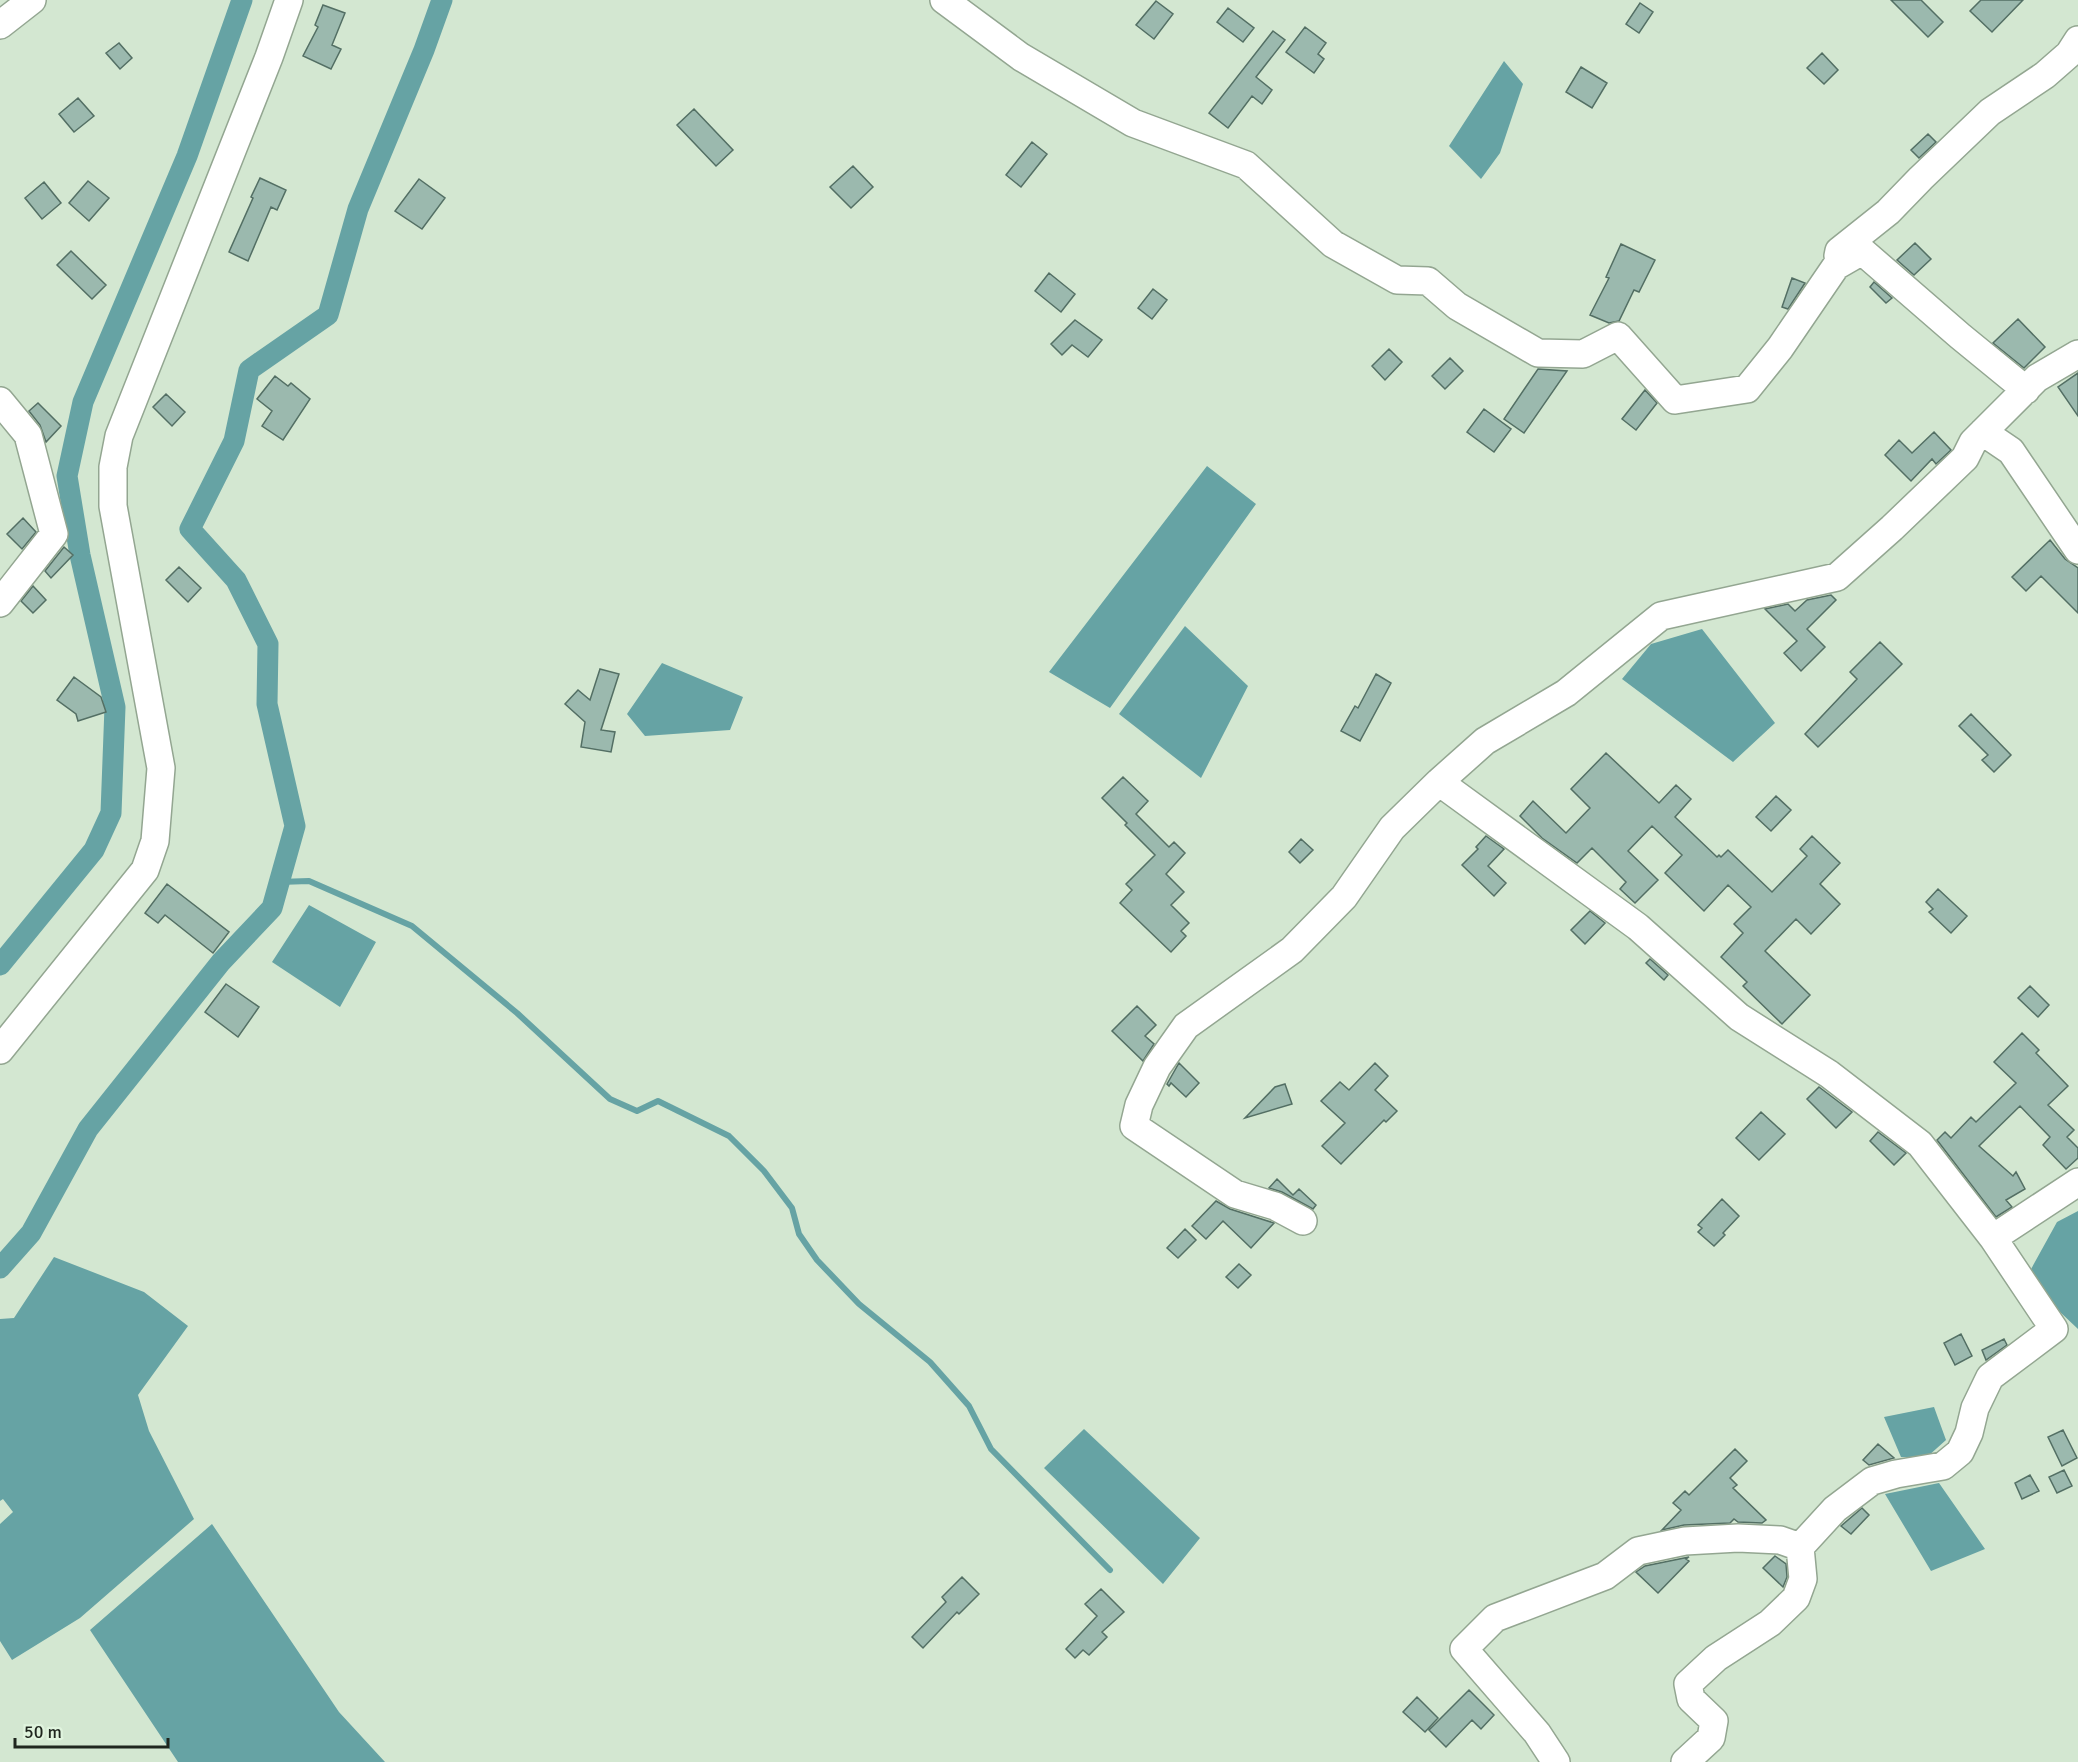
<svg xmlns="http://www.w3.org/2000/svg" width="2078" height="1762" font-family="Signika,sans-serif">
<rect width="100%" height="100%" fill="#d3e7d1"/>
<path fill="#66a3a4" d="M1504 61 1523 84 1500 153 1481 179 1449 146Z
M1207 466 1256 504 1110 708 1049 672Z
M1185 626 1248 686 1201 778 1119 714Z
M1702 629 1775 723 1733 762 1622 679 1651 644Z
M662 663 743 697 730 730 645 736 627 714Z
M309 905 376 942 340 1007 272 962Z
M2078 1211V1329L2060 1312 2030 1271 2057 1222Z
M54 1257 144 1292 188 1326 138 1395 149 1431 194 1519 80 1618 12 1660 0 1641V1524L13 1512 3 1499 0 1501V1319L14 1318Z
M1934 1407 1946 1440 1927 1457H1901L1884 1417Z
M1084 1429 1200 1538 1163 1584 1044 1468Z
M1939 1483 1985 1549 1931 1571 1885 1494Z
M212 1524 339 1712 385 1762H178L90 1630Z"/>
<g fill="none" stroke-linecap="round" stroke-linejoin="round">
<path stroke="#66a3a4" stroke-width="6" d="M279 882 309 881 412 926 517 1013 610 1099 637 1111 658 1101 729 1136 764 1171 792 1208 799 1234 817 1260 859 1304 930 1362 969 1406 991 1449 1110 1570"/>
<path stroke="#66a3a4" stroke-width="21" d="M0 965 94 850 111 813 115 707 80 555 67 476 83 402 187 156 242 0
M0 1268 31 1233 88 1129 221 962 272 908 295 826 267 704 268 644 236 580 190 529 234 441 249 370 328 315 358 209 424 50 442 0"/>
</g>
<path fill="#9bb9ae" stroke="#536f64" stroke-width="1.5" d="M1891 0H1921L1943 22 1928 37Z
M1981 0H2023L1992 32 1970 11Z
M1156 1 1173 14 1154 39 1136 25Z
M1640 3 1653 12 1639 33 1626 24Z
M323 5 345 13 332 45 341 49 331 69 303 56 318 27 315 25Z
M1228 8 1254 28 1243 42 1217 22Z
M1305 27 1326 43 1318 54 1324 59 1314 73 1286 52Z
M1273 31 1285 40 1256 77 1272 90 1262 104 1252 96 1228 128 1209 113Z
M119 43 132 58 120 69 106 53Z
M1822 53 1838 70 1824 84 1807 68Z
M1581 67 1607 83 1592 108 1566 92Z
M78 98 94 116 74 132 59 114Z
M694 109 733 150 716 166 677 125Z
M1928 134 1936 142 1919 158 1911 150Z
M1032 142 1047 154 1021 187 1006 175Z
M853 166 873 187 851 208 830 187Z
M260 178 286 190 277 210 271 207 248 261 229 252 253 198 251 197Z
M419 179 445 198 422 229 395 211Z
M88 181 109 198 89 221 69 203Z
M44 182 61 203 42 219 25 198Z
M1915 243 1931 259 1914 275 1897 260Z
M1621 244 1655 260 1639 292 1634 290 1619 321 1609 323 1590 315 1609 278 1606 277Z
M71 251 106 285 92 299 57 265Z
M1049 273 1075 294 1061 312 1035 291Z
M1792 278 1805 283 1788 309 1782 307Z
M1874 282 1892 298 1886 303 1870 287Z
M1153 289 1167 300 1152 319 1138 308Z
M2018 319 2045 347 2024 368 1993 343Z
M1075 320 1102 340 1088 357 1072 345 1062 355 1051 344Z
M1389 349 1402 362 1385 380 1372 366Z
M1450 358 1463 371 1445 389 1432 376Z
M1538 369 1567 371 1524 433 1504 419Z
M2078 373V416L2058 387Z
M275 376 288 386 291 383 310 399 283 440 262 426 272 411 257 399Z
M1645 390 1657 403 1636 430 1622 419Z
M166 394 185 412 172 426 153 407Z
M38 403 61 426 46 442 40 425 29 411Z
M1484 409 1511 429 1494 452 1467 432Z
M1934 432 1951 450 1936 464 1932 459 1911 481 1885 455 1899 440 1912 453Z
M23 518 36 532 22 549 7 534Z
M2050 540 2065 559 2078 568V613L2041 576 2026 591 2012 577Z
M64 547 73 555 51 578 45 571Z
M179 567 201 588 188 602 166 580Z
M33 586 46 600 33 613 21 601Z
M1831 595 1836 600 1807 629 1825 647 1801 671 1784 653 1797 641 1765 609 1788 604 1795 611 1807 600Z
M1880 642 1902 664 1818 747 1805 734 1857 679 1850 672Z
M600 669 619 674 601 730 615 732 611 752 581 747 585 722 565 704 578 690 590 700Z
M1376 674 1391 683 1360 741 1341 731 1355 706 1358 708Z
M74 677 101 697 106 712 78 721 76 714 57 700Z
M1971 714 2011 755 1994 772 1982 760 1988 755 1959 726Z
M1606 753 1659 803 1676 785 1691 799 1675 817 1717 857 1719 855 1721 857 1728 850 1772 892 1807 856 1800 849 1812 836 1840 863 1820 884 1840 904 1811 934 1796 919 1765 951 1810 995 1782 1024 1743 986 1747 982 1721 957 1743 933 1734 924 1751 907 1728 885 1704 911 1665 873 1682 855 1652 826 1628 851 1658 880 1635 903 1620 889 1626 882 1592 848 1577 863 1542 838 1520 816 1533 801 1566 833 1590 808 1571 789Z
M1123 777 1148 801 1136 814 1169 847 1174 842 1185 853 1166 874 1184 892 1171 905 1189 923 1181 931 1186 936 1171 952 1120 903 1132 890 1126 884 1155 855 1125 825 1127 823 1102 798Z
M1776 796 1791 810 1771 831 1756 817Z
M1486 836 1504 849 1488 866 1506 883 1494 896 1462 865 1478 849 1476 847Z
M1301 839 1313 850 1300 863 1289 852Z
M167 884 229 932 213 953 165 915 158 923 145 913Z
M1938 889 1967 916 1951 933 1929 912 1933 909 1926 902Z
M1590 911 1605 923 1585 944 1571 930Z
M1650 959 1668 975 1664 980 1646 963Z
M226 984 259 1007 238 1037 205 1012Z
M2030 986 2049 1005 2038 1017 2018 998Z
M1137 1006 1156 1025 1145 1036 1154 1044 1143 1061 1112 1031Z
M2022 1033 2039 1050 2036 1053 2068 1086 2048 1105 2074 1130 2067 1137 2078 1148V1158L2066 1169 2043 1145 2050 1137 2020 1106 1979 1146 2013 1176 2016 1172 2025 1189 2006 1200 2012 1207 1996 1217 1937 1140 1945 1132 1951 1138 1971 1117 1976 1122 2016 1083 1994 1062Z
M1179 1063 1199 1083 1186 1097 1171 1083 1169 1086 1167 1084Z
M1375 1063 1388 1076 1375 1090 1397 1111 1386 1122 1384 1120 1341 1164 1322 1146 1345 1123 1321 1101 1340 1082 1349 1090Z
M1285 1084 1292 1104 1245 1118 1275 1087Z
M1819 1087 1852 1112 1836 1128 1807 1099Z
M1761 1112 1785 1134 1759 1160 1736 1138Z
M1878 1132 1906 1153 1894 1165 1870 1141Z
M1277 1179 1293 1195 1299 1189 1316 1205 1313 1209 1282 1192 1269 1188Z
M1722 1199 1739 1216 1723 1233 1725 1235 1714 1246 1698 1232 1702 1228 1698 1225Z
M1216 1201 1230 1209 1274 1223 1251 1248 1223 1221 1206 1239 1192 1226Z
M1185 1229 1196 1240 1178 1258 1167 1248Z
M1239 1264 1251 1275 1238 1288 1226 1277Z
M1961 1334 1972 1356 1955 1365 1944 1343Z
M2004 1339 2007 1345 1986 1360 1982 1350Z
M2063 1430 2077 1458 2062 1466 2048 1437Z
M1878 1444 1894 1458 1869 1465 1863 1460Z
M1735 1449 1747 1461 1730 1478 1737 1485 1733 1488 1766 1520 1762 1523 1738 1522 1734 1519 1730 1523 1684 1525 1662 1530 1681 1510 1673 1503 1685 1491 1689 1495Z
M2064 1470 2072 1486 2057 1493 2049 1477Z
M2030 1475 2039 1491 2022 1499 2015 1483Z
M1862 1508 1869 1515 1851 1534 1841 1526Z
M1775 1556 1786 1564 1787 1577 1783 1587 1763 1568Z
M1689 1557 1686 1559 1689 1561 1658 1593 1636 1572 1645 1566Z
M962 1577 979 1594 959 1614 957 1612 923 1648 912 1637 946 1602 942 1597Z
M1101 1589 1124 1612 1102 1632 1107 1637 1089 1655 1083 1650 1075 1658 1066 1649 1097 1616 1085 1604Z
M1469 1690 1494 1715 1481 1729 1472 1720 1446 1747 1429 1730Z
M1417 1697 1438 1718 1425 1732 1403 1712Z"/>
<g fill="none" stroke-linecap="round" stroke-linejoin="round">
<g stroke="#93a691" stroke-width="30">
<path id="minor" d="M944 0 1021 57 1133 123 1246 165 1333 244 1397 280 1428 281 1457 306 1538 353 1583 354 1618 336 1675 400 1747 389 1780 348 1836 266 1862 251 1960 336 2026 390
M0 25 32 0
M1838 256 1839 251 1888 212 1921 178 1990 112 2045 75 2069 54 2078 40
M2078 354 2037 378 1973 442 1965 458 1892 528 1837 577 1661 616 1566 693 1485 741 1439 782 1638 927 1739 1017 1829 1074 1920 1144 1993 1238 2078 1182
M0 401 28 435 54 534 0 603
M1983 432 2011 451 2078 550
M0 1050 145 870 155 841 161 768 113 506V467L119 436 269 57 289 0
M1303 1221 1275 1206 1235 1194 1134 1126 1139 1105 1157 1067 1186 1026 1292 950 1344 897 1392 828 1439 782
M1556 1762 1537 1733 1464 1649 1495 1618 1605 1576 1638 1551 1685 1541 1738 1538 1780 1540 1800 1547
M1685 1762 1711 1738 1714 1721 1691 1699 1688 1684 1716 1658 1770 1623 1796 1598 1803 1579 1800 1547 1835 1509 1872 1481 1896 1474 1943 1466 1960 1452 1969 1433 1975 1408 1990 1377 2054 1329 1993 1238"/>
</g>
<use href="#minor" stroke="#fff" stroke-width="27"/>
</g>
<path d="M15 1738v9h153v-9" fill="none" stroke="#1f261e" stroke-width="3"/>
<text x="24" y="1738" font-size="18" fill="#1f261e" stroke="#e0f4de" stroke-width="4.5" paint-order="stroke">50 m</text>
</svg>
